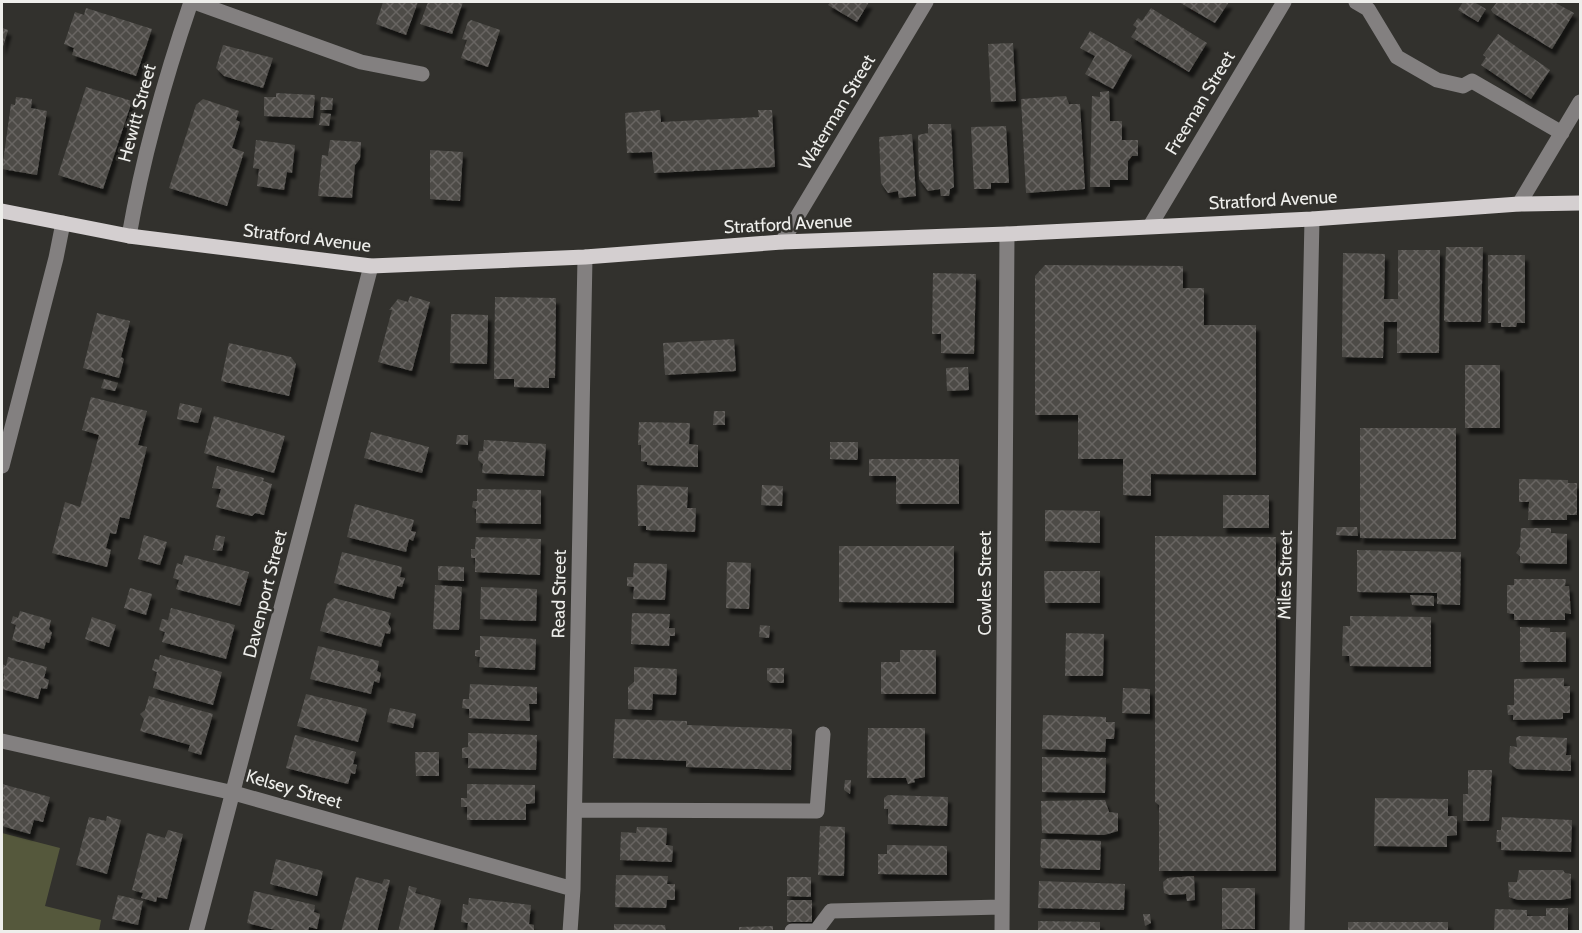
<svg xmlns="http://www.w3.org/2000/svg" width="1582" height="933" font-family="Cabin,sans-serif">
<defs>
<pattern id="building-cross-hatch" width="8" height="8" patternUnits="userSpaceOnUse" patternTransform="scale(1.5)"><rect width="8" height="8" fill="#4d4b47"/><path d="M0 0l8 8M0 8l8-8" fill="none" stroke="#676562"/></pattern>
<filter id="shadow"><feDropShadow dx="3.5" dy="6" stdDeviation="1.5" flood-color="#0009"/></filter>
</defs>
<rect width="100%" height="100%" fill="#32312d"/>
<path fill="#55583c" d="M2 833 60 848 45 906 101 920 99 931H2Z"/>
<path fill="url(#building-cross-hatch)" filter="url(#shadow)" d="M383 2H418L406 35 376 24Z
M428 2H463L452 34 420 24Z
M830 2H869L857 22 828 5Z
M1179 2H1229L1215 23Z
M1463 2H1474L1486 9 1478 22 1458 10Z
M1497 2H1554L1574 13 1552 49 1493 13 1491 10Z
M86 8 152 29 136 76 72 55 74 48 64 44 75 12 84 15Z
M1151 8 1207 43 1189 72 1131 37 1137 28 1133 25 1138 18 1142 21Z
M471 20 500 30 488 67 461 58 467 40 462 39 468 22Z
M2 28 8 30 2 50Z
M1090 31 1132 55 1113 89 1085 74 1095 56 1080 48Z
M1498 34 1550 70 1531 99 1481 65 1486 57 1483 55Z
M1013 43 1016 101 991 102 988 44Z
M223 45 273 58 263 88 224 76 216 68Z
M86 87 132 101 103 189 58 175Z
M1109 91 1110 121H1122V140H1138V156H1132L1128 161V180H1110V187H1090L1092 96 1100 97V92Z
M276 93 315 95 313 118 264 116V97H276Z
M1066 96 1069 104H1080L1085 189 1026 193 1021 99Z
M16 97 32 99 31 108 47 111 37 175 2 169 11 104 15 105Z
M321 97 333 98 332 110H320Z
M203 99 239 111 236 120 240 122 232 148 244 152 227 206 169 188 196 105Z
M660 110 661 122 759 117 758 110H772L775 167 654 173 652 152 627 153 625 113Z
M321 113 331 114 329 126 319 125Z
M928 124H951L954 187 950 189 949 196H941L940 189 928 191 919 179 918 135 928 133Z
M1006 126 1009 183H991V189H974L971 127Z
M912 134 916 196 899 198 898 191 888 193 881 183 879 137Z
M256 140 295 145 292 173 287 172 284 190 257 186 259 169 253 168Z
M330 140 361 142 360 159 355 165 352 198 318 196 322 155 328 156Z
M430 150 463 152 460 201 430 199Z
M1446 247H1483L1481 322H1446L1444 320Z
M1398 250H1440L1439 353H1397V322H1384L1383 358 1342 357 1343 253 1385 254 1384 299H1398Z
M1488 255H1525V323H1517L1516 327H1501V323H1488Z
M1045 265 1183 266V288H1204V325H1256V475L1151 474V496L1123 495V459H1078V415H1035V276Z
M933 273 976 274 974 354 941 353V334H932Z
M410 296 430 302 412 371 378 362 392 310H389L398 299 408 302Z
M495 297 556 298 555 378H549V388L514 387V379H494Z
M97 313 130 321 121 357 124 359 119 378 83 368Z
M451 314 488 315 487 364 450 363Z
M734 339 736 371 665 375 663 343Z
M229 343 291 357 296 364 289 396 221 381Z
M1465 365H1500V428H1465Z
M968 367 969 390 947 391 946 368Z
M104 379 118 383 115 391 101 388Z
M91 397 147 411 138 445 147 447 129 519 120 517 116 534 110 533 106 548 111 550 107 567 52 553 65 502 80 507 99 435 82 430Z
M180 403 202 408 198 423 177 419Z
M714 411H725V425H713Z
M214 416 285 436 274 473 204 453Z
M639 422 690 423 689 444 698 445V467L647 465V462L641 461V445H638Z
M1360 428H1456V539L1360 538Z
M371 432 429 447 422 473 364 458Z
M457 435H468V445L456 444Z
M484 440 546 444 544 476 482 473 483 464 478 460 479 451H483Z
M830 442H858V458L857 460 830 459Z
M869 459H959V504H896V476H869Z
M217 466 264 478 263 481 272 484 264 515 255 513 252 516 216 507 221 489 212 488Z
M1519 479 1568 480V483H1577V515H1567V520H1528L1529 502H1519Z
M637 485 688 487 687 508H696L695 532 646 530V526H638Z
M762 485 783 486 782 506 761 505Z
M477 489 541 490V524L476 523V509L472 507 473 501H477Z
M1223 495H1269V528H1223Z
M355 504 414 520 411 531 416 532 413 541 409 539 406 552 347 537Z
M1045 510 1100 511V543L1045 541Z
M1337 527H1357L1358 536 1336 535Z
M1521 528H1551V533L1567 534V564L1520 563V556L1516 553 1520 547Z
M144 535 167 542 160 565 138 559Z
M216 535 225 537 222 551 213 550Z
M1155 536 1276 537V871H1159V805L1155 802Z
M476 537 541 539 540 575 475 572V558H471V549H475Z
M839 546H954V603L839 602Z
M1357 550 1461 552 1460 605 1437 604V593L1357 592Z
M342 552 402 567 400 577 405 578 402 587 397 586 394 599 334 583Z
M185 555 249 572 240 606 176 589 179 580 173 578 177 563 182 565Z
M727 562 751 563 749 609 726 608Z
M634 563 667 564 665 600 633 599 634 587 627 586V577H633Z
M438 566 464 567V581L438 580Z
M1044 571H1100V603H1045Z
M1514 579H1566L1565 586H1569L1571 614 1565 613V620H1514V614L1507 613V585H1514Z
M435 585 462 587 459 630 433 629Z
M481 587 537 589 536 621 480 619Z
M130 588 152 594 146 615 124 608Z
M1410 595 1434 596V606L1412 605Z
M334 598 391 613 388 623 391 628 390 634 385 633 381 647 320 631 327 604Z
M171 608 235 625 226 659 162 642 165 632 159 630 162 619 168 620Z
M20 611 51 620 49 629 52 633 49 643 46 642 44 649 12 640 16 625 11 623 13 616 18 618Z
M632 613 670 614 669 628H675V636H670L669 646 631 644Z
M1350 616 1431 617V667L1350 666 1349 656H1342L1343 626H1350Z
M92 617 116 625 109 647 85 639Z
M760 625 770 626 769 638 759 637Z
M1520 627 1550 628V632H1566V662H1520Z
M1066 633 1104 634 1103 676H1065Z
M480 636 536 639 535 670 479 667 480 657 475 656V650H480Z
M318 646 379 661 377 671 381 673 379 683 374 681 371 694 310 679Z
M900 650H936V694H881V662H900Z
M160 655 222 672 213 705 153 688 157 672 152 670 155 659 159 660Z
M8 657 47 667 44 678 49 680 47 689 41 688 38 699 2 689 4 674 2 673V664L6 666Z
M634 667 677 669 676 695 653 694 652 710 628 709V687L634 682Z
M767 668H784V683H771L767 680Z
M1564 678V686H1570V713H1563V719L1513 720V715H1508L1507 705H1514V679Z
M470 684 537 687V704H529L530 721 469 718V709L462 708 463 699H469Z
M1123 688 1150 689V714L1122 713Z
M306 694 367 709 358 742 297 726Z
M149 696 213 714 201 755 188 751 190 745 140 731 144 719 140 714 145 710Z
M390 708 416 714 413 728 387 722Z
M1043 715 1106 717V722H1115L1114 739H1106L1105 752 1042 749Z
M615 719 687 721V725L792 729 791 770 686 767V761L613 758Z
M868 728H925V777L914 779 915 782 908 784 906 778H867Z
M468 733 537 735 536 770 468 768V758H462V748L468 747Z
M295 735 356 752 353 764 357 765 355 774 351 773 348 784 286 768Z
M1519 736 1567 738 1566 755H1571V771L1517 769 1509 763 1510 746 1517 747 1516 738Z
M415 752H439V776H416Z
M1042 757 1106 758 1105 793 1042 792Z
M1468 770H1492L1489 821H1463V794H1468Z
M845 780H851L850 794 844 790Z
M2 784 50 797 43 822 34 820 30 834 2 826Z
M467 784 535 785V803L526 804V820H467V807H461V798H467Z
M888 795 948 797 947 826 888 824V809H884V798Z
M1375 798 1448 799V816H1457V835L1447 836V847L1374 846Z
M1105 800 1109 812 1118 813V831L1104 835 1042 833 1041 801Z
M107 816 121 820 107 874 76 865 89 817 106 821Z
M1502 817 1572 820 1571 852 1501 850V842H1496L1497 830H1501Z
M820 826 845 827 844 876 818 875Z
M637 827 667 828 666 845 673 846 672 862 620 860 621 832 636 833Z
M168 830 183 834 167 899 157 897 156 902 141 898 143 893 132 890 147 833 165 838Z
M1041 839 1101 841 1100 870 1042 868 1040 865Z
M887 845 947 846V875L878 874V854H887Z
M276 859 323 871 317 896 270 884Z
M1519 870H1563L1565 873 1571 874V898L1561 900H1518L1509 897 1508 882H1517Z
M616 875 668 876 667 884H675V900H667L666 908 615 907Z
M1194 876 1195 900 1187 901 1186 894 1170 895 1164 893 1163 882 1168 878Z
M356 877 382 884 384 879 390 880 377 932H341Z
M787 877H811V897L787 896Z
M1039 881 1125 884 1124 910 1038 908Z
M409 886 417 888 415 893 441 900 433 932H398Z
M1222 888H1255V929H1222Z
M254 891 315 905 314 912 320 914 317 929 309 927 308 932H283L247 923Z
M118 895 143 901 138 925 112 919Z
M469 898 531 905 529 924 534 925V932H467L468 923 461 922 463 904 468 905Z
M787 900H812V922H787Z
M1546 908H1568V932H1494L1495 909 1527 910V916H1546Z
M1143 914H1150L1151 923 1145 926Z
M1038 921 1100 922V932H1038Z
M1348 922H1448V932H1348Z
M614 924 665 925 666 932H614Z
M773 926V932H739V927Z"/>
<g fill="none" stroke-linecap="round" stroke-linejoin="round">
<path stroke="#838080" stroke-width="15" d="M194 2 361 62 422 74
M1356 2 1368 9 1397 57 1437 80 1463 86 1472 81 1562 133
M1519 204 1580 102
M1150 226 1284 2
M129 236C143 156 165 78 191 2
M782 242 926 2
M2 466 56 258 63 223
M2 741 234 793 573 889
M575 810 817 811 823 734
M792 931H816L831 911 1002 907
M196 932 371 266
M570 932 573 889 585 257
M1002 932 1007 234
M1297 932 1312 219"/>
<path stroke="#d4cfd0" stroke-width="15" d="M2 211 129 236 371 266 585 257 782 242 1007 234 1312 219 1519 204 1580 203"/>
</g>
<g text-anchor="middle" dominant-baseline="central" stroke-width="5" stroke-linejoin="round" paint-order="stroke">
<g font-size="18" fill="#eeeeeb" stroke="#32312d">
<text transform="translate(1200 103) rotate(-59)">Freeman Street</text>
<text transform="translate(837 112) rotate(-59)">Waterman Street</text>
<text transform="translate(137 113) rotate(-75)">Hewitt Street</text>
<text transform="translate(1273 200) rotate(-3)">Stratford Avenue</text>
<text transform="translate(788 224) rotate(-3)">Stratford Avenue</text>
<text transform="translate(307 238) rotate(7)">Stratford Avenue</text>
<text transform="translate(1285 575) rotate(-89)">Miles Street</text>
<text transform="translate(985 583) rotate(-90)">Cowles Street</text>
<text transform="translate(265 594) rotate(-76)">Davenport Street</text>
<text transform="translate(559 594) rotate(-89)">Read Street</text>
<text transform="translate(294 789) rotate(16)">Kelsey Street</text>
</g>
</g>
<rect width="1582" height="933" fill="none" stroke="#eeeeeb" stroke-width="6"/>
</svg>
